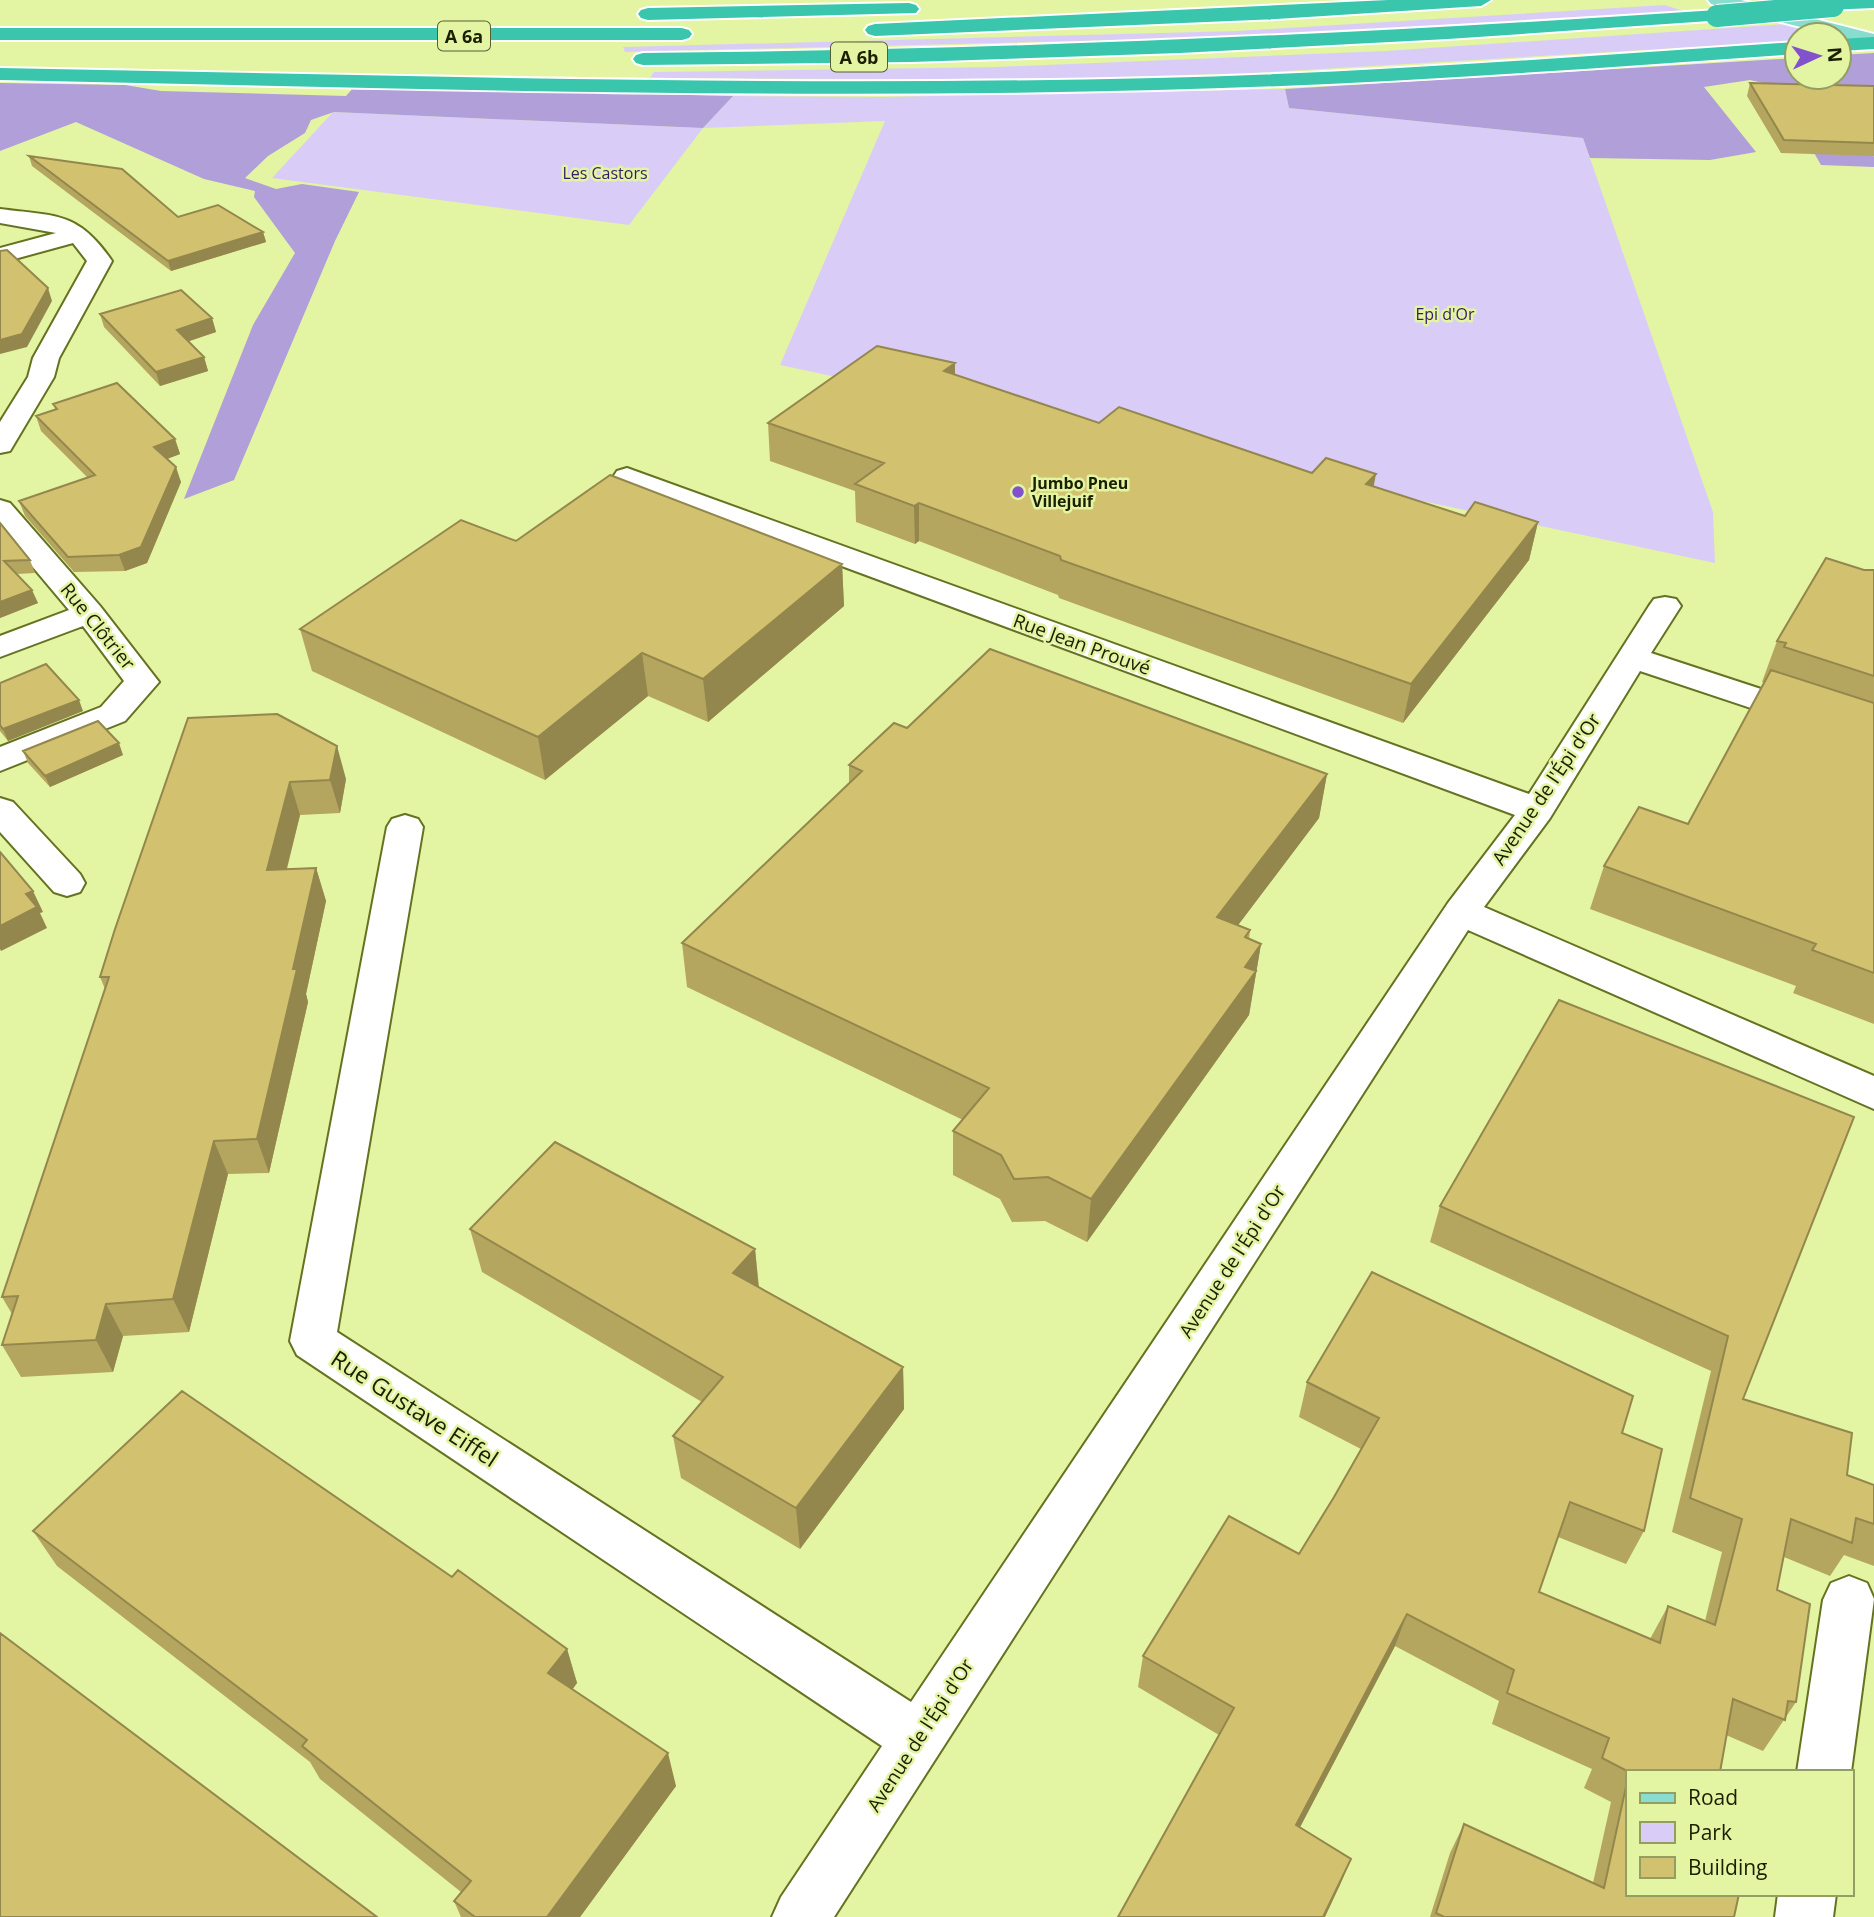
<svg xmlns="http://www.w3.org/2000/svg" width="1874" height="1917" font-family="'Open Sans',sans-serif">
<rect width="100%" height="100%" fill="#e3f4a3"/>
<path fill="#d9cdf8" d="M1665 5 1683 11 1242 37 625 52 623 47 1237 31Z
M1786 24 1825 35H1797V41L1253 73 1014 80 650 78 654 72 996 67 1385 51Z
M1285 89 1289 108 1583 138 1713 512 1715 563 780 365 885 121 703 128 629 225 272 178 333 112 703 128 733 96 883 97Z"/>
<path fill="#b09fd9" d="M1874 53V87L1825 86 1874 157V167L1821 165 1797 123 1768 84 1750 80 1704 87 1756 152 1710 160 1590 158 1583 138 1289 108 1285 89 1797 58V77H1839V55Z
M0 83 125 85 161 91 346 96 354 87 733 96 703 128 334 112 311 120 305 133 268 156 245 178 276 189 302 184 359 192 335 241 234 480 184 499 253 325 295 253 254 197 255 191 204 179 76 122 0 151Z"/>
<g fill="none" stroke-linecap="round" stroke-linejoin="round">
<g stroke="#657221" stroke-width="4">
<path id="minor" d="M0 209C55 216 78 211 112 261L59 358 54 377 10 451 0 453V422L28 377 33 358 87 261 73 243 0 263V248L56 233 0 223Z
M627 468 1529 794 1649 606 1654 599 1665 597 1676 599 1681 606 1651 653 1874 726V749L1640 671 1550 818 1484 907 1874 1076V1109L1468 930 834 1917H772L781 1897 882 1746 297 1355 290 1341 387 827 392 819 405 815 418 819 423 827 337 1332 911 1702 1448 903 1515 815 617 483 613 477 617 471Z
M0 500 10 503 100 606 159 682 125 721 0 771V747L101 707 124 681 83 626 0 657V636L69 610 0 528Z
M0 798 13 802 80 874 85 883 80 892 67 896 54 892 0 832Z
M1849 1576 1867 1583 1874 1599 1851 1772H1797L1823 1600 1831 1583Z
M1778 1894H1836L1833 1917H1775Z"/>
</g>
<g stroke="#fff" stroke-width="4">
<path id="major" d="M1708 0H1741L1874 34V46L1711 4Z"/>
</g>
<g stroke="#fff" stroke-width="4">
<path id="highway" d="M1388 0H1491L1481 6 1276 19 875 36 868 34 865 30 868 26 875 24Z
M1833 0H1874V8L1826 10 1823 6Z
M909 3 916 5 919 9 916 13 648 20 641 18 638 14 641 10 648 8Z
M1717 10 1724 12 1727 16 1724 20 1448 39 1180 53 911 62 643 65 636 63 633 59 636 55 643 53C1002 50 1359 34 1717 10Z
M0 28H682L689 30 692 34 689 38 682 40H0Z
M1874 37V49L1839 51V39Z
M1797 42V54C1584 69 1370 85 1157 90 771 100 385 88 0 80V68C385 75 771 87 1156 78 1370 73 1584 56 1797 42Z"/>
</g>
<use href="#minor" fill="#fff" fill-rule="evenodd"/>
<use href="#major" fill="#88ddce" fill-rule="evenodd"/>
<use href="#highway" fill="#39c6ad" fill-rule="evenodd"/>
<g stroke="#fff" stroke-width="24" stroke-linecap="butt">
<path id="highway-bridge" d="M1717 16 1833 6"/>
</g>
<use href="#highway-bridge" stroke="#39c6ad" stroke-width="22"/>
</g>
<path fill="#b5a65f" d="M1750 83 1874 86V156L1781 153 1747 96Z
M29 156 178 217 263 232 266 242 171 271 32 166Z
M100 314 212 318 216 332 188 341 204 357 208 371 160 386 104 327Z
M955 363V375L1099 423 1374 487 1465 516 1538 522 1529 560 1403 723 1059 598 1058 595 919 541 915 544 856 522 855 491 770 461 768 423Z
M53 404 175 439 180 454 167 459 181 482 147 563 125 571 74 572 25 516 19 501 88 478 41 431 36 416 56 410Z
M0 523 30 560 35 573 17 574 38 603 0 618Z
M516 541 842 564 844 606 708 722 648 696 545 780 312 671 300 629Z
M1864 570H1874V1024L1793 993 1796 986 1590 909 1604 866 1688 824 1765 683 1762 682 1777 641Z
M0 683 83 711 8 741 0 731Z
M188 718 346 779 340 813 300 815 287 869 316 868 326 901 306 994 308 1002 269 1173 228 1174 189 1332 123 1336 113 1372 21 1377 2 1345 12 1314 2 1297 105 989 100 977Z
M907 728 1327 774 1319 818 1238 925 1250 930 1249 939 1261 944 1249 1015 1087 1242 1045 1221 1012 1222 1000 1199 953 1175V1131L963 1120 687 987 682 943 849 783V765Z
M23 751 123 755 50 787 28 763Z
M1854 1117 1743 1399 1847 1475 1874 1485V1566L1844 1555 1830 1576 1784 1557 1777 1590 1796 1702 1763 1751 1726 1735 1720 1772H1627V1894L1734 1917H1430L1450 1853 1464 1824 1593 1883 1611 1802 1584 1788 1592 1769 1492 1724 1499 1701 1395 1646 1300 1827 1351 1859 1339 1887 1219 1735 1138 1687 1143 1656 1299 1554 1334 1497 1361 1449 1299 1417 1307 1382 1622 1433 1644 1531 1626 1564 1558 1537 1539 1592 1650 1639 1668 1606 1705 1621 1722 1552 1672 1532 1711 1371 1430 1242 1440 1206Z
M470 1229 755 1249 759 1287 903 1367 904 1409 800 1549 681 1478 673 1436 702 1402 482 1272Z
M33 1531 452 1577 567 1649 577 1683 572 1690 676 1786 580 1917H461L454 1901 461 1892 320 1779 310 1762 57 1566Z"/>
<path fill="#93874d" d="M263 232 266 242 171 271 168 261Z
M48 288 52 301 27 347 0 354V340Z
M212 318 216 332 181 344 177 330Z
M204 357 208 371 160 386 156 372Z
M955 363V399L944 371Z
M175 439 180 454 159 462 154 447Z
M176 467 181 482 147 563 125 571 119 555Z
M1376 474 1369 511 1366 484Z
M919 503V541L915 544 914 506Z
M1538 522 1529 560 1403 723 1411 684Z
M842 564 844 606 708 722 703 679Z
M32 590 38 603 0 618V602Z
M642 653 648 696 545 780 538 737Z
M79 700 83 711 8 741 3 729Z
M119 743 123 755 50 787 45 776Z
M337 746 346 779 340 813 330 780Z
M1327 774 1319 818 1211 961 1217 917Z
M290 782 300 815 278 903 267 870Z
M316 868 326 901 306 994 308 1002 269 1173 257 1139 293 969Z
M33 891 43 912 40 913 47 928 1 951 0 949V926L26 894Z
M1261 944 1249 1015 1087 1242 1091 1199 1245 967Z
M214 1141 228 1174 189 1332 173 1299Z
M755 1249 759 1292 733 1273Z
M106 1304 123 1336 113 1372 96 1340Z
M903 1367 904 1409 800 1549 796 1508Z
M1407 1614 1395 1646 1286 1854 1296 1825Z
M567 1649 577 1683 559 1707 548 1673Z
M668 1753 676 1786 580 1917H547Z
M1351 1859 1339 1887 1325 1917H1323Z"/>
<path fill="#d2c16e" stroke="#93874d" stroke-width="2" d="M1750 83 1874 86V143L1784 140Z
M29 156 122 169 178 217 218 205 263 232 168 261Z
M7 250 48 288 22 334 0 340V251Z
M181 290 212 318 177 330 204 357 156 372 100 314Z
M877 346 955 363 944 371 1099 423 1119 407 1312 473 1326 458 1376 474 1366 484 1465 516 1475 502 1538 522 1411 684 1061 560 1060 556 919 503 914 506 855 484 884 463 768 423Z
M117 383 175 439 154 447 176 467 141 547 119 555 68 557 19 501 95 475 36 416 57 409 53 404Z
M610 475 842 564 703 679 642 653 538 737 300 629 461 520 516 541Z
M0 523 30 560 4 561 32 590 0 602Z
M1826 558 1864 570H1874V676L1784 647 1786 643 1777 641Z
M990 649 1327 774 1217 917 1250 930 1245 937 1261 944 1245 967 1256 971 1091 1199 1048 1177 1014 1179 1001 1155 953 1131 989 1088 682 943 862 771 849 765 894 723 907 728Z
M46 664 79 700 3 729 0 725V683Z
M1771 670 1874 703V973L1812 950 1816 944 1604 866 1639 807 1688 824Z
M277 714 337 746 330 780 290 782 267 870 316 868 293 969H297L257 1139 214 1141 173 1299 106 1304 96 1340 2 1345 18 1296 2 1297 109 977H100L115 929 188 718Z
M98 721 119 743 45 776 23 751Z
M0 852 33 891 26 894 37 907 0 926Z
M1559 1000 1854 1117 1743 1399 1852 1433 1847 1475 1874 1485V1524L1856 1518 1852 1543 1791 1519 1777 1590 1810 1604 1796 1702 1788 1701 1785 1720 1733 1699 1720 1772H1629L1602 1758 1609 1738 1507 1693 1514 1670 1407 1614 1296 1825 1351 1859 1323 1917H1118L1234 1708 1143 1656 1229 1516 1299 1554 1334 1497 1379 1418 1307 1382 1372 1272 1633 1396 1622 1433 1662 1449 1644 1531 1570 1502 1539 1592 1660 1643 1668 1606 1715 1625 1742 1519 1690 1498 1728 1336 1440 1206Z
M555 1142 755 1249 733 1273 903 1367 796 1508 673 1436 723 1377 470 1229Z
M182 1391 452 1577 458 1570 567 1649 548 1673 668 1753 547 1917H475L454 1901 471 1881 302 1746 307 1740 33 1531Z
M0 1633 377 1917H0Z
M1627 1782V1894H1739L1734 1917H1444L1436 1913 1464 1824 1604 1888Z"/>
<circle fill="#8152cb" stroke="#e3f4a3" stroke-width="2.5" cx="1018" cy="492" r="7"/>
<g text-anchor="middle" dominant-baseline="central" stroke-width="5" stroke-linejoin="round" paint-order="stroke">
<g font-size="16" fill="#381c60" stroke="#e3f4a3">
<text x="605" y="173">Les Castors</text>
<text x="1445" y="314">Epi d'Or</text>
</g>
<g font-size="16" font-weight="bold" fill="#1a1f00" stroke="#e3f4a3" text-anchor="start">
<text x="1032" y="483">Jumbo Pneu<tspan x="1032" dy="18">Villejuif</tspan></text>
</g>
<g fill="#e3f4a3" stroke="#565f31" stroke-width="2">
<rect x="438" y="21.5" width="52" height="29" rx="5"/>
<rect x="831" y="42.5" width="56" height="29" rx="5"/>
</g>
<g font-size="18" font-weight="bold" fill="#1a1f00">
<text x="464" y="36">A 6a</text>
<text x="859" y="57">A 6b</text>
</g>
<g font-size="19" fill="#1a1f00" stroke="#e3f4a3">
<text transform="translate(98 626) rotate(51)">Rue Clôtrier</text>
<text transform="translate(1082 644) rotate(20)">Rue Jean Prouvé</text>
<text transform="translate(1546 789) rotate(-56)">Avenue de l'Épi d'Or</text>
<text transform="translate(1232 1261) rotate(-57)">Avenue de l'Épi d'Or</text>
<text transform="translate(920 1735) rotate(-57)">Avenue de l'Épi d'Or</text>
</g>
<g font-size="23" fill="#1a1f00" stroke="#e3f4a3">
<text transform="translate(415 1408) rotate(33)">Rue Gustave Eiffel</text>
</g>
</g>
<rect x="1626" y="1770" width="228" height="126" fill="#e3f4a3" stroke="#939f62" stroke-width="2"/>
<rect x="1640" y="1793" width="35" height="10" fill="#88ddce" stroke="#939f62" stroke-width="2"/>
<text x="1688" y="1805" font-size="21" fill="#1a1f00">Road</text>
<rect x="1640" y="1822" width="35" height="21" fill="#d9cdf8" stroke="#939f62" stroke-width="2"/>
<text x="1688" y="1840" font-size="21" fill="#1a1f00">Park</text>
<rect x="1640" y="1857" width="35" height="21" fill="#d2c16e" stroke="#939f62" stroke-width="2"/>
<text x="1688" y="1875" font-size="21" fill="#1a1f00">Building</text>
<g transform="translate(1818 56) rotate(86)"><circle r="33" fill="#e3f4a3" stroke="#939f62" stroke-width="2"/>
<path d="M0-5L12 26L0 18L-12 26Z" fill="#8152cb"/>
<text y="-10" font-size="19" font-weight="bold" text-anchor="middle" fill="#1a1f00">N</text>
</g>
</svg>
